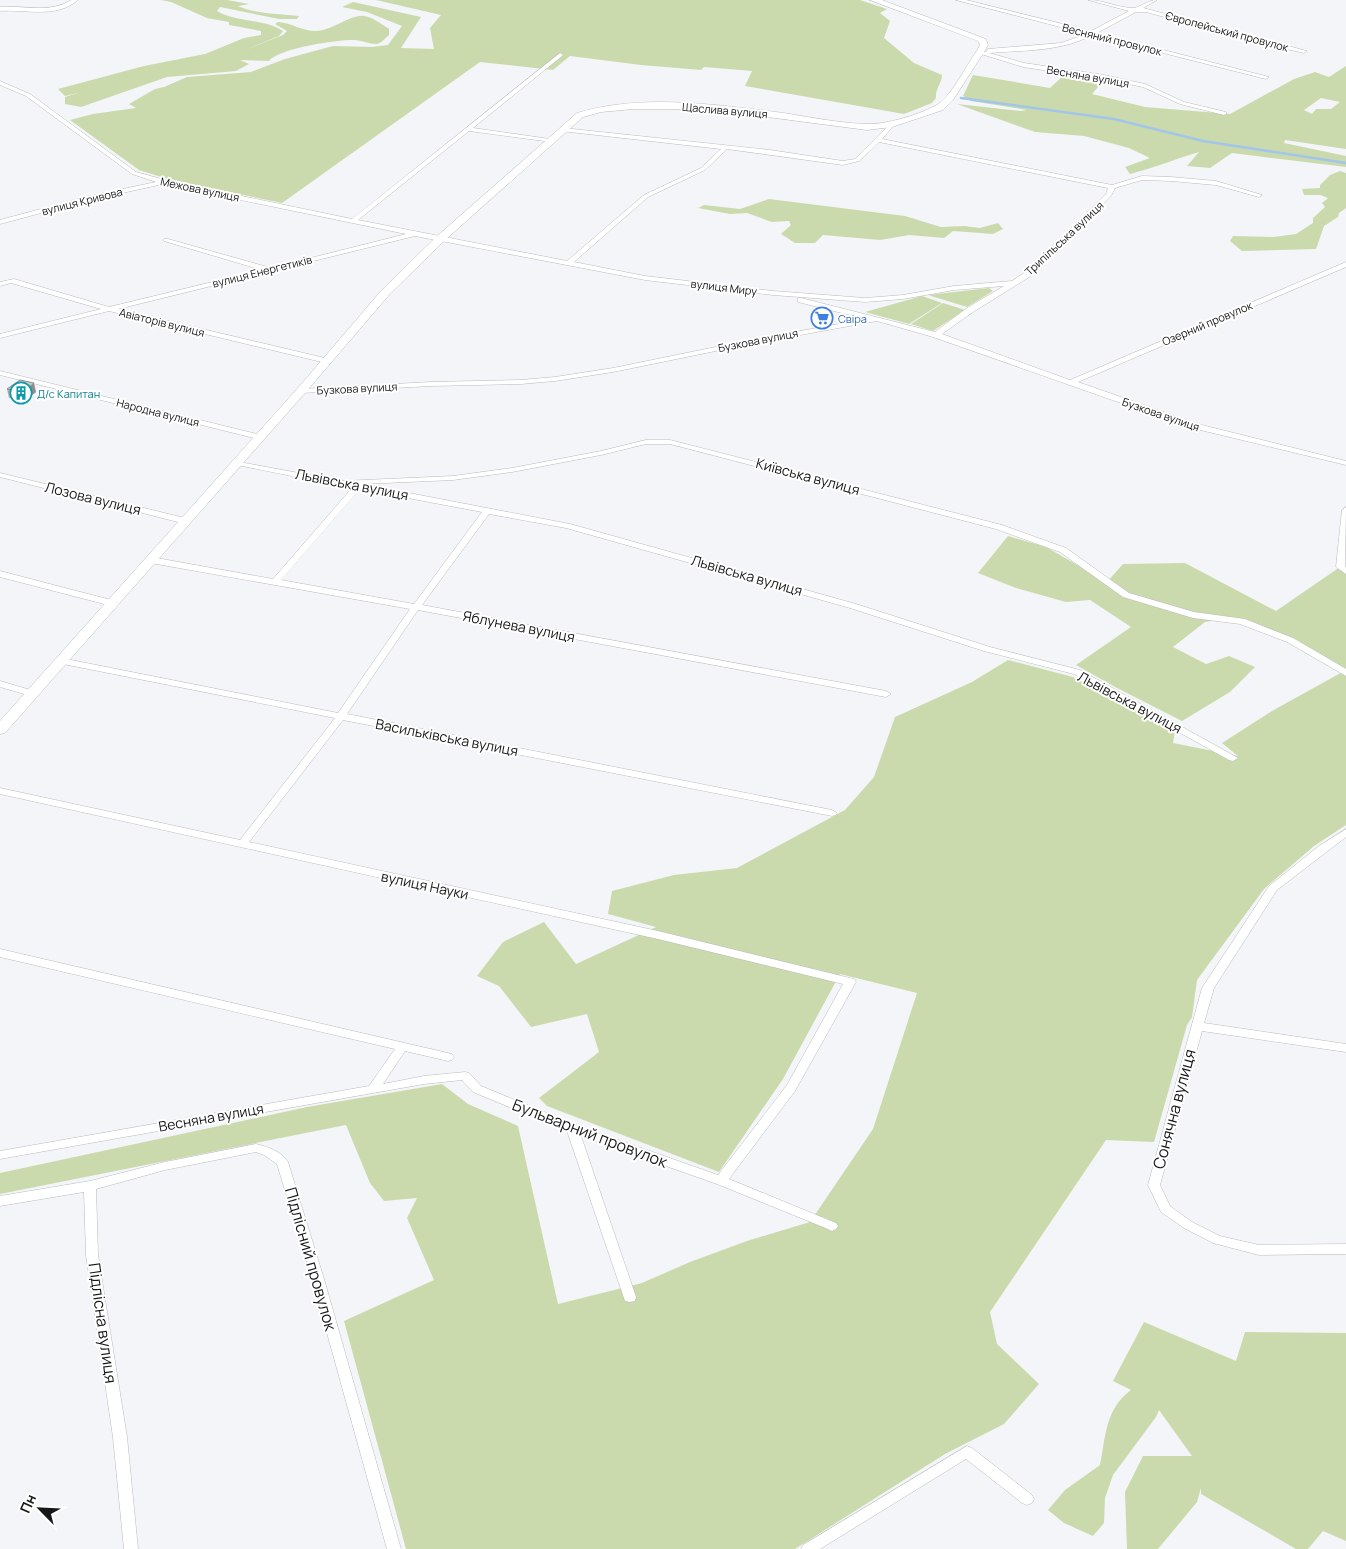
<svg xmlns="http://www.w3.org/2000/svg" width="1346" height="1549" font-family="Manrope,sans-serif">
<rect width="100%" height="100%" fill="#f3f5f8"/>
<path fill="#cbdaac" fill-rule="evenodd" d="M161 0H227L249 4 238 6C256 14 279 14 299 16L297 19H279L220 7 217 11C237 23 263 18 283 31L279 36 245 50 283 35 287 31 275 24 278 22C292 23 302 31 316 31 332 31 351 14 364 16 373 17 381 24 389 29V35C385 38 382 43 377 44 369 44 361 40 354 40 335 40 280 48 269 61L240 60 249 64 236 71 167 77 81 107 65 104V97L78 93 65 96 58 89 144 66 205 54 244 38 261 35V31L229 25V22L207 18 171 2Z
M376 0H860L887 9 880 13 890 21 884 38 914 63 942 75C942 83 935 89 936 98L932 103 904 114 745 86 752 71 704 67 701 70 641 65 570 56 553 70 480 62 282 203 171 180 139 170 70 120 93 114 136 108 129 104 155 89 164 87 187 77 251 72 285 59 333 46 372 47 388 45 402 26 367 12 342 7 353 2 421 17 401 48 434 49 430 28 441 15Z
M1346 66V149L1285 140 1284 143 1346 156V167L1232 153 1210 168 1187 166 1199 152C1175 159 1154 168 1130 174L1125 167 1150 158 1129 148 1084 136 1035 132 957 104 1020 111 1027 110 971 101 963 96 973 75 1050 88 1064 75 1103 81 1092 94 1145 107 1230 114 1294 79 1315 72 1329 77ZM1321 98 1340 102 1331 109H1316L1312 114 1304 110Z
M1340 171 1346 173V208L1339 213 1338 217 1324 226 1316 249 1242 251 1230 241 1233 236 1274 237 1296 234 1313 223V218L1325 207 1322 203 1328 198 1320 195H1304L1302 189 1320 188V185L1330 175Z
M769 199 905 216 941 227 964 226 980 228 998 223 1003 229 993 234 953 231 944 238 909 235 880 240 823 235 815 243H795L781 234 791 225 789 221 772 222 747 213 730 214 698 208 704 205 740 209Z
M989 288 993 291 967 307 928 295Z
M922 296 942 303 909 324 865 312Z
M943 303 965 310 933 331 911 324Z
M1008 536 1046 547 1107 582 1123 564 1185 563 1276 611 1340 567 1346 570V669L1297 640 1234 617 1205 622 1173 647 1206 664 1229 656 1255 667 1230 692 1182 721 1117 688 1076 665 1131 627 1090 600 1066 602 1016 588 978 573Z
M1008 660 1073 677 1175 731 1173 743 1238 756 1222 743 1272 711 1346 670V825L1314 846 1264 889 1197 980 1192 1017 1187 1025 1154 1142 1106 1140 990 1312 997 1344 1039 1384 1004 1424 945 1454 795 1549H406L344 1321 434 1280 407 1218 417 1198 384 1201 370 1183 346 1125 0 1194V1173L307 1107 442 1084 468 1104 518 1126 558 1304 642 1283 690 1262 747 1241 810 1222 873 1129 917 993 840 974 783 1079 719 1172 547 1106 539 1098 599 1052 587 1014 531 1027 499 986 477 976 503 942 544 922 576 964 656 927 608 914 612 891 674 875 737 868 845 810 874 777 895 717 972 682Z
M1144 1322 1236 1361 1245 1332 1346 1333V1541L1323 1531 1308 1549H1296L1201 1494V1488L1197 1502 1158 1549H1127L1125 1492 1143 1456H1192L1159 1410 1156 1417 1113 1475 1105 1498 1104 1523 1093 1536 1064 1523 1048 1510 1065 1490 1100 1465C1106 1436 1105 1409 1131 1390L1113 1381Z"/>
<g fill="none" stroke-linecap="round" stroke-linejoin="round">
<path stroke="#a1c6ea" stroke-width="2.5" d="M961 98 1114 119 1203 141 1346 163"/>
<g stroke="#b9bbbd" stroke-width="1">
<path id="street" d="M71 0H78C56 19 26 9 0 11V7C24 5 50 14 71 0Z
M956 0H966L1091 31 1129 11 1088 0C1103 0 1116 7 1131 8 1139 9 1147 0 1157 0L1143 8 1307 51 1304 53 1264 44 1146 12H1136L1097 33 1269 77 1266 79 1092 35C1061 52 1023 50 989 53L1024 63 1104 75 1145 84 1184 102 1226 112V114L1224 115 1180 104 1143 87 1104 79 1023 67 978 53V51L986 52 988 49 1061 43 1087 34Z
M560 53 563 55 562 56 473 128 550 139 553 141 552 142 469 131 358 220 567 261 644 195 701 168 721 149 561 131V129L563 128 770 150 843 161 855 159 892 122 895 124 882 139 1112 185 1142 176 1171 177 1216 181 1262 195 1259 197 1216 185 1171 181 1142 180 1115 188 1111 196 1034 274 973 312 942 334 1070 380 1346 262V267L1078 382 1198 424 1346 461V465L1192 428 933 337 877 321 745 345 613 372 555 381 521 384 431 386 301 393 297 391 301 389 431 382 521 380 555 377 613 368 745 341 866 319 798 302V298H801L935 332 967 308 1004 286 954 290 903 299 865 302 773 295 645 280 415 236 118 309 329 359 330 361 326 363 109 311 0 338V334L101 309 11 283 0 286V282L14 279 109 307 262 270 164 241V239H168L271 268 406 234 163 184 86 201 0 224V220L85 197 156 182 132 174 26 96 0 85V81L30 94 136 172 165 180 352 219ZM879 142 1108 188 1106 194 1028 270 1012 281 954 286 903 295 865 298 773 291 645 276 574 262 648 197 705 170 727 149 843 165 859 161Z
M0 371 261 435 262 437 258 439 0 375Z
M646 440H670L1002 525 1066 548 1129 593 1194 612 1245 619 1293 638 1346 669V676L1287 642 1240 624 1193 618 1123 597 1060 552 996 529 670 444H646L601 455 512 472 453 480 362 484 570 524 856 604 990 647 1080 670 1238 758 1233 761 1229 760 1074 674 984 651 850 608 566 528 489 514 422 605 886 691 891 694 886 697 418 610 347 714 832 810 837 813 836 815 832 816 343 720 249 842 658 931 854 979 856 982 795 1091 729 1179 836 1223 838 1226 836 1229 832 1231 828 1229 717 1184 581 1136 636 1297 635 1301 630 1302 625 1301 567 1131 473 1092 462 1080 424 1084 0 1159V1151L369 1086 395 1049 0 957V949L452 1054 454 1057 452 1060 448 1061 405 1051 383 1084 424 1076 465 1072 469 1073 481 1086 576 1125 718 1175 787 1085 843 984 658 939 0 794V788L240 840 335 718 58 663 56 661 61 658 338 713 410 609 151 563 147 560 151 557 273 579 352 488 237 465H234V461L342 481 453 476 512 468 601 451ZM360 489 482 512 414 604 281 580Z
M0 473 189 519 190 521 186 524 0 477Z
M1346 507 1345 566 1346 567V574L1336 567 1342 510Z
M0 571 115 601 117 603 112 606 0 577Z
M0 681 34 691 36 693 31 696 0 687Z
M1346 829V837L1277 890 1214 988 1204 1023 1346 1044V1052L1202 1031 1160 1185 1170 1206 1192 1222 1220 1236 1259 1245 1346 1244V1254L1259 1255 1213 1243 1184 1228 1161 1212 1148 1185 1202 988 1269 886 1319 846Z
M256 1144C268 1147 281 1151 288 1162L324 1279 401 1549H387L312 1279 277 1164 264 1155 256 1152 165 1170 96 1189 98 1255 127 1437 138 1549H124L113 1437 86 1255 84 1192 0 1206V1196L90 1181 165 1162Z
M967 1446 972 1448 1032 1495 1034 1499 1032 1503 1027 1505 1022 1503 966 1459 820 1549H801L803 1545Z"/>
</g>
<g stroke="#b9bbbd" stroke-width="1">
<path id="secondary" d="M870 0H882L986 39 988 45 984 52 953 100 943 110 892 127 867 130 729 112 678 109H633L601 112 583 117 444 241 389 295 305 393 5 733 0 734V721L297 389 381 291 436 237 577 113C640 94 711 104 776 112 805 116 836 123 866 124 885 125 918 115 935 106 950 99 966 66 976 52L980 45 978 41Z"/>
</g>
<use href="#street" fill="#fff" fill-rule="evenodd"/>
<use href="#secondary" fill="#fff" fill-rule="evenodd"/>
</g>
<path fill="#aeacaf" d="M7 389 36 392 24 401 9 398Z"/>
<path fill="#8d8c8e" d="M34 383 36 392 24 401 23 392Z"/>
<path fill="#cac8cb" stroke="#8d8c8e" d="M20 380 34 383 23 392 7 389Z"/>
<defs>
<g id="supermarket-ring" transform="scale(1.125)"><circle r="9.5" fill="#fff" stroke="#3f7fe0" stroke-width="1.5"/><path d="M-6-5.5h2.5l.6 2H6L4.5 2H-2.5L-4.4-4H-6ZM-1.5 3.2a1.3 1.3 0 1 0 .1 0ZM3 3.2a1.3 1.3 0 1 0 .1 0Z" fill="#3f7fe0"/></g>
<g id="building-ring" transform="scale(1.125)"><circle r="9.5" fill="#fff" stroke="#0f9aa8" stroke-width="1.5"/><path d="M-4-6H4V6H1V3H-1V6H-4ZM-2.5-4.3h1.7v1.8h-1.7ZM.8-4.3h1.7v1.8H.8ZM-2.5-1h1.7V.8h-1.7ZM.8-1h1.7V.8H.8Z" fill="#0f9aa8"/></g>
</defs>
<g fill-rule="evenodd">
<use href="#supermarket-ring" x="822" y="318"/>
<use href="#building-ring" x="21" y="393"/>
</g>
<g text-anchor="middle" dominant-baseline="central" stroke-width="4" stroke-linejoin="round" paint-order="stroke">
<g font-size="11" fill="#161718" stroke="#fff">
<text transform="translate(1227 31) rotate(15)">Європейський провулок</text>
<text transform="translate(1112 39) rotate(14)">Весняний провулок</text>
<text transform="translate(1088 76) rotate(10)">Весняна вулиця</text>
<text transform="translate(725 110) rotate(5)">Щаслива вулиця</text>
<text transform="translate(200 189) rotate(12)">Межова вулиця</text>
<text transform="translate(82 201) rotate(-14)">вулиця Кривова</text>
<text transform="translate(1064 238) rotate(-43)">Трипільська вулиця</text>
<text transform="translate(262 271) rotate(-14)">вулиця Енергетиків</text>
<text transform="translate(724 287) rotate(7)">вулиця Миру</text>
<text transform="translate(162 322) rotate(14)">Авіаторів вулиця</text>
<text transform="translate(1207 323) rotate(-23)">Озерний провулок</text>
<text transform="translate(758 340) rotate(-11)">Бузкова вулиця</text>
<text transform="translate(357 388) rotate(-3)">Бузкова вулиця</text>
<text transform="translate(158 412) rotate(14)">Народна вулиця</text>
<text transform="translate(1161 414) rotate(19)">Бузкова вулиця</text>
</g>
<g font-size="11" fill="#366cbe" stroke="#fff" text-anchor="start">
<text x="838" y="318">Свіра</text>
</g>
<g font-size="11" fill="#0d838f" stroke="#fff" text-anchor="start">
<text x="37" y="393">Д/с Капитан</text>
</g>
<g font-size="14" fill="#161718" stroke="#fff">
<text transform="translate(808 476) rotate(15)">Київська вулиця</text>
<text transform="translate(352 484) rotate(11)">Львівська вулиця</text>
<text transform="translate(93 498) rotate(14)">Лозова вулиця</text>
<text transform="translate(747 575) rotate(16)">Львівська вулиця</text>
<text transform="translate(519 626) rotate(11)">Яблунева вулиця</text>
<text transform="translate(1130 702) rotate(28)">Львівська вулиця</text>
<text transform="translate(447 737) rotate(11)">Васильківська вулиця</text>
<text transform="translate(425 885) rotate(12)">вулиця Науки</text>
<text transform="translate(211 1117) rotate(-10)">Весняна вулиця</text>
</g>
<g font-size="16" fill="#161718" stroke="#fff">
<text transform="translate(1174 1109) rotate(-75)">Сонячна вулиця</text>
<text transform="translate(590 1133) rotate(21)">Бульварний провулок</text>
<text transform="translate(311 1259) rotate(74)">Підлісний провулок</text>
<text transform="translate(103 1323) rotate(82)">Підлісна вулиця</text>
</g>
</g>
<g transform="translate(40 1509) rotate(294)" stroke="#ffffff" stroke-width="4" paint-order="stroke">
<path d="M0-4L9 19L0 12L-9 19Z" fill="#161718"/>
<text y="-8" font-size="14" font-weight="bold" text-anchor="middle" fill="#161718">Пн</text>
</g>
</svg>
